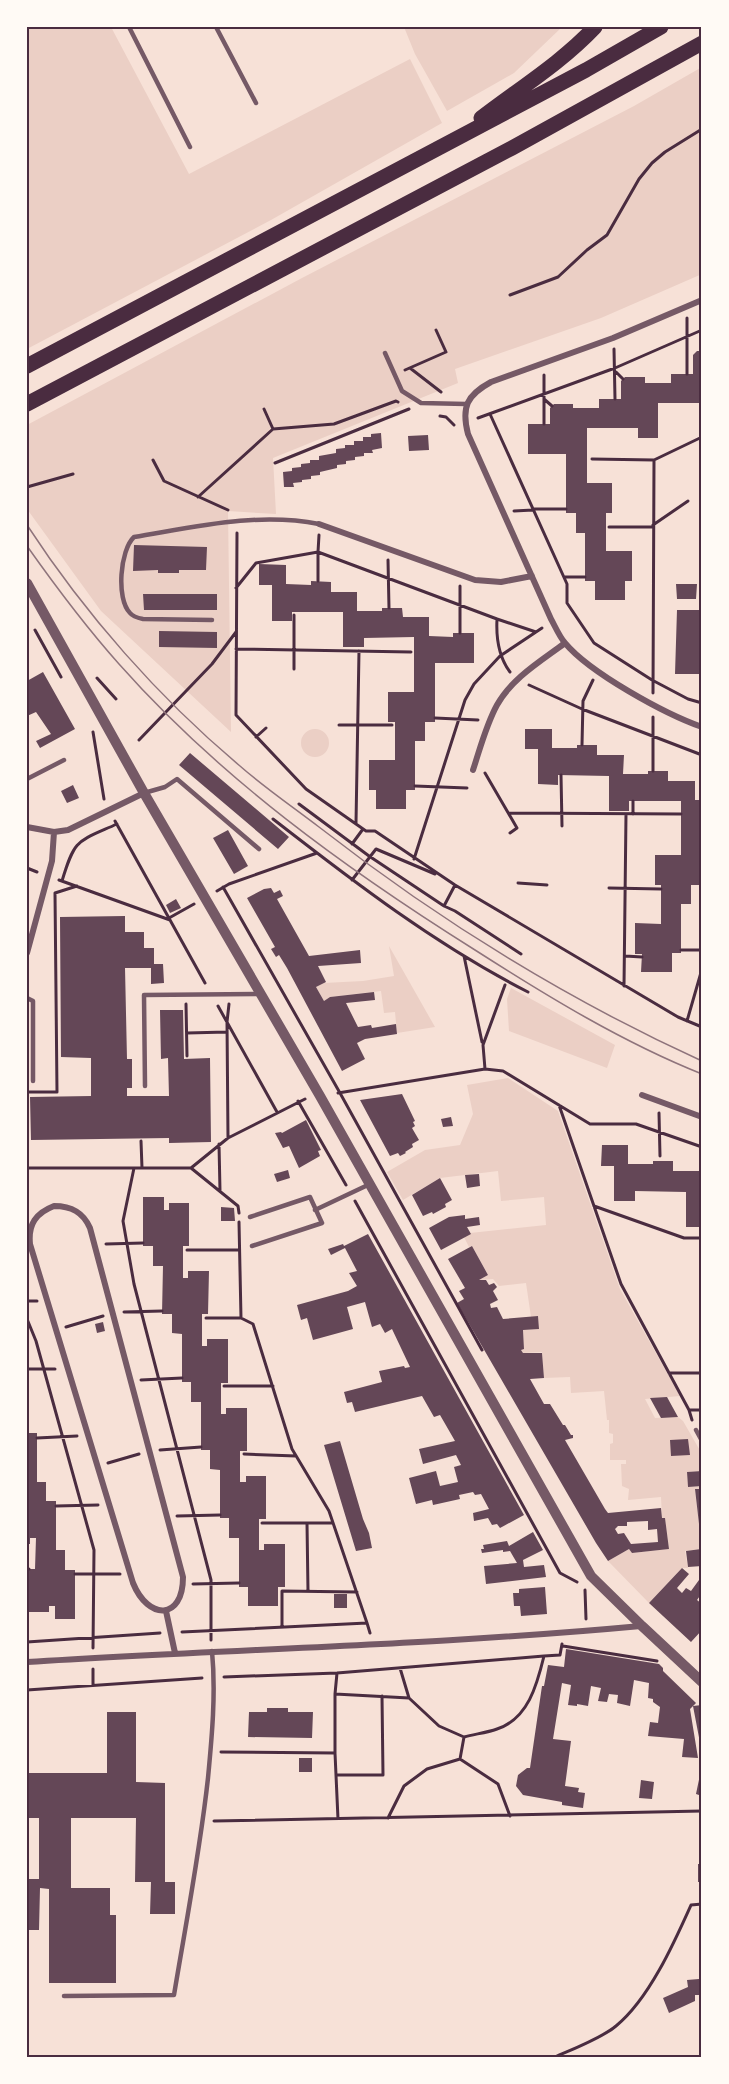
<svg xmlns="http://www.w3.org/2000/svg" width="729" height="2084" font-family="'Work Sans',sans-serif">
<rect width="100%" height="100%" fill="#f7e1d7"/>
<path fill="#ebcfc5" d="M27 27H111L189 174 410 59 442 123 271 220 27 349Z
M404 27H562L514 73 447 111 415 54Z
M702 67V274L601 318 455 369 458 383 273 458 276 514 228 511 231 732 101 611 27 509V425L302 278 634 106Z
M301 743a14 14 0 1 1 28 0a14 14 0 1 1-28 0Z
M389 946 435 1027 397 1033 395 1012 384 1013 381 991 330 997 324 1001 316 987 324 983 363 981 394 976Z
M511 988 615 1045 607 1068 509 1031 507 999Z
M508 1078 558 1111 620 1289 680 1396 645 1399 655 1418 678 1417 683 1421 702 1454V1471L687 1472 688 1487 702 1486V1489L695 1490 699 1524H702V1558L701 1549 685 1551 688 1568H682L649 1603 608 1561 629 1549 632 1553 669 1549 665 1518H662L661 1497 628 1500 629 1489 622 1486 621 1464H626V1460H610V1444L613 1443V1434L609 1433V1420H607L604 1391 571 1393 570 1377 544 1378 542 1352 523 1353 521 1350 524 1348 523 1330 539 1329 538 1316 531 1317 526 1283 499 1286 493 1279 479 1280 488 1275 472 1246 469 1247 464 1237 470 1233 546 1225 544 1197 501 1201 498 1171 440 1178 403 1200 387 1172 425 1150 460 1145 473 1114 467 1085Z"/>
<path fill="#644757" fill-rule="evenodd" d="M697 351H702V403H658V438H638V428H587V483H612V513H606V551H632V581H625V600H595V581H585V533H576V513H566V454H528V424H550V408L554 404H573V408H599V399H621V381L625 377H645V383H671V374H693V355Z
M381 433 382 448 372 450 373 453H364V456L355 457V460L346 461V464L337 465V468L320 472V475L311 476V479L302 480V482L293 483 294 487H284L283 472 292 471V468L301 467V464L310 463V460H319V456L336 453V449L345 448V445H354V441H363V437H371V434Z
M428 435 429 450 409 451 408 436Z
M134 545 207 547 206 570H179V573H158V570L133 571Z
M259 564 286 565V584L311 585V581L331 582V592H357V611H382V608H402L403 617H429V636L453 637V633H474V663H435V722H425V741H415V790H406V809H376V790H369V760H395V722H388V692H414V637L364 638V647H343V612H292V621H272V585H259Z
M676 584H697L696 599H677Z
M143 594H217V610H144Z
M677 610H700V628H702V649H700L702 674H675Z
M159 631 217 632V648L159 647Z
M43 672 75 729 40 748 36 741 51 734 36 712 27 716V681Z
M525 729H552V748H577V745H597V755H624L623 774H648V771H668V781H695V800H702L701 885H691V904H681V953H672V972H641L642 954H635V923L661 924V885H655V855H681V801H629V811H609V776L558 775V785L538 784V749H525Z
M190 753 289 837 278 849 179 765Z
M73 785 79 798 67 803 61 791Z
M228 830 248 866 234 874 213 838Z
M271 888 274 893 280 890 283 896 277 899 309 956 360 950 361 963 318 966 326 982 316 987 324 1001 330 997 374 992 375 1000 346 1003 358 1027 371 1025 372 1028 396 1024 397 1034 365 1039 357 1043 365 1059 342 1071 287 968 279 955 276 957 271 949 275 947 247 898 264 889Z
M176 899 181 908 170 913 166 905Z
M125 916V932H144V948H154V964H163L164 983 151 984V968H125L127 1059H132V1088H127V1096H169L168 1058 161 1059 160 1010H183L184 1059 210 1058 211 1142 169 1143V1138L31 1140 30 1097 91 1096V1058L61 1057 60 917Z
M402 1094 415 1121 413 1122 415 1126 412 1128 419 1140 412 1144 413 1147 405 1152 406 1153 400 1156 398 1153 390 1156 360 1100Z
M451 1117 453 1126 443 1127 441 1119Z
M306 1120 321 1150 318 1151 320 1156 299 1168 289 1146 283 1148 275 1133 281 1132 282 1133Z
M602 1145H628V1164H653V1161H673V1171H699V1190H702V1227H686V1192L635 1191V1201H614V1166H601Z
M288 1170 290 1178 277 1182 274 1174Z
M479 1174 480 1186 467 1188 465 1175Z
M440 1178 452 1200 445 1204 446 1207 433 1214 432 1212 423 1216 412 1195Z
M143 1197H164V1210H169V1203H189V1246H183V1278H188V1271H209L208 1314H202V1346H207V1339H228V1383H221V1414H226V1408H247V1451H240V1482H246V1476H266V1519H259V1550H264V1544H285V1587H278V1606H248V1587H239V1538H229V1518H220V1470L210 1469V1450H201V1402H191V1382H182V1334L172 1333V1314H162L163 1266H153V1246H143Z
M221 1207 234 1208 235 1221H221Z
M465 1215V1219L479 1217 480 1225 467 1227 471 1234 441 1250 429 1228 449 1217Z
M368 1234 524 1515 500 1528 497 1524 492 1525 488 1518 474 1521 473 1513 489 1509 481 1494 475 1495 473 1492 459 1495 460 1499 433 1505 432 1500 416 1504 409 1478 436 1471 440 1486 458 1482 454 1467 461 1465 456 1455 423 1464 419 1449 455 1441 440 1415 434 1417 422 1396 355 1412 352 1402 347 1403 344 1392 382 1382 379 1371 404 1366 405 1368 410 1367 392 1329 385 1333 380 1324 372 1327 365 1302 347 1307 353 1329 313 1340 307 1318 301 1320 297 1305 348 1291 357 1286 349 1273 357 1271 345 1248 331 1255 328 1249 343 1244 344 1246Z
M472 1246 488 1275 479 1280H486L489 1285 494 1283 497 1287 493 1291 498 1300 490 1304 491 1308 497 1307 503 1319 538 1316 539 1329 523 1330 524 1349 521 1350 523 1353H542L544 1378 530 1379 544 1404H550L563 1425H565L571 1435H573V1438L565 1440 605 1509 608 1513 661 1508 662 1518H665L669 1549 632 1553 629 1549 608 1561 596 1543 457 1303 464 1299 459 1291 465 1288 448 1259ZM648 1521V1530L657 1529 658 1542 631 1544 624 1533 618 1534 615 1529 618 1526H627V1522Z
M103 1322 105 1331 97 1333 95 1324Z
M667 1397 678 1417 661 1418 650 1398Z
M27 1433H37V1482H46V1501H56V1550H65V1570H75V1619H55V1606H49V1612H29V1569H35L36 1538H30V1544H27Z
M688 1439 690 1455 671 1456 670 1440Z
M340 1441 363 1519 369 1533 372 1548 356 1551 324 1445Z
M702 1471V1486L688 1487 687 1472Z
M695 1489H702V1524H699Z
M533 1532 543 1550 523 1560 524 1567 544 1565 546 1577 486 1584 484 1566 517 1563 510 1551 503 1552V1550L482 1553 481 1549H484L483 1545 507 1541 509 1546Z
M701 1549 702 1566 688 1567 686 1551Z
M682 1568 689 1574 677 1588 682 1593 686 1588 691 1591 699 1580 702 1582V1593L697 1600 702 1604 699 1610 702 1613V1630L691 1642 649 1603Z
M545 1587 547 1614 521 1616 520 1606H514L513 1593H519V1589Z
M334 1594H347V1608H334Z
M566 1649 659 1664 663 1668V1671L696 1703 690 1709 698 1758 682 1757 684 1739 648 1736 650 1722 658 1723 660 1707 653 1702V1699L648 1698 649 1683 634 1680 630 1706 617 1703 618 1695 609 1694 607 1702 598 1701 601 1688 591 1686 588 1706 577 1704V1706L568 1705 571 1685 562 1683 553 1739 571 1741 565 1786 579 1788 578 1792 585 1793 583 1808 562 1805V1802L523 1795 516 1786 518 1775 527 1768H530L542 1686H544L548 1665 564 1667Z
M702 1705V1748H701L693 1706Z
M267 1708H288V1712H313L312 1738 248 1737 249 1712H267Z
M107 1712H136V1782L165 1783V1882H175V1914H150L151 1882H135L136 1818H71V1888H110V1915H116V1983H49V1889L40 1888 39 1930H27V1879H39V1818H27V1773H107Z
M299 1758H312V1772H299Z
M701 1770H702V1796L696 1794Z
M641 1780 654 1782 652 1799 639 1798Z
M698 1864H702V1882H698Z
M702 1975V1995H695V2001L669 2013 663 1998 688 1987 687 1980 699 1979V1976Z"/>
<g fill="none" stroke-linecap="round" stroke-linejoin="round">
<path stroke="#4a2c40" stroke-width="3" d="M510 295 558 277 587 250 607 235 639 179 652 163 665 152 702 129
M614 349 615 399
M410 368 441 392
M405 370 446 352 436 330
M616 372 623 379
M687 374V318
M544 375V424
M544 399 552 406
M490 414 567 584V603L594 643 652 680 688 699 702 703
M440 416 446 417 454 425
M478 418 615 368 702 330
M273 429 334 424 396 401 398 402
M592 459 654 460
M153 460 164 481 228 510
M275 463 409 409
M27 487 73 474
M198 497 273 429 264 409
M533 509H566
M514 511 533 510
M653 525 688 501
M609 527H652
M237 533 236 715 306 789 366 831H375L455 885 678 1017 702 1027
M319 535 318 552 497 619
M388 560 389 608
M564 577H585
M460 586V633
M236 588 256 563 318 552V581
M35 630 61 677
M236 649 411 652
M294 669V615
M510 672C498 656 496 638 497 619L536 632
M97 678 116 699
M529 685 582 709 702 755
M653 693 654 460 702 437
M653 717V771
M435 718 478 720
M339 725H392
M93 732 104 799
M256 737 266 728
M139 740 212 664 236 632
M582 745 583 701 593 680
M485 773 517 828 510 833
M561 775 562 826
M415 786 467 788
M633 801V814
M299 804 369 856 444 906 455 911 521 954
M509 813 681 814
M273 819C354 882 436 945 528 992
M115 821 205 983
M356 823 359 651
M352 844 363 829
M414 859 465 700 474 684 500 656 542 628
M27 868 37 872
M59 880 170 920
M352 880 376 849 435 874
M62 881C75 838 77 842 117 824
M701 881H702
M518 883 547 885
M223 887 340 1093 482 1350
M609 888 661 889
M217 891 229 884 317 853
M444 906 455 885
M169 918 194 904
M681 950H702
M464 956 482 1042
M625 956 642 957
M505 985 483 1045 485 1069 503 1071 590 1124H636L702 1147
M624 986 626 814
M186 1004 187 1056
M218 1006 277 1112
M687 1021 702 969
M187 1033 227 1032
M27 1092H57L55 893 77 886
M338 1093 485 1069
M298 1101 346 1185
M559 1105 621 1284 689 1410 692 1420
M659 1113 660 1156
M228 1138 227 1022 229 1004
M141 1141 142 1168
M219 1144 220 1191
M27 1168H191L228 1138 305 1099
M134 1168 123 1221 134 1284 211 1580V1640
M191 1168 238 1206 239 1213
M355 1201 560 1573 577 1582
M594 1206 684 1238H702
M239 1222 241 1318 253 1324 292 1449 329 1511 367 1623
M106 1244 143 1243
M187 1250H239
M27 1301H37
M124 1312 162 1311
M206 1318H241
M27 1319 36 1341 94 1550 93 1648
M66 1327 103 1316
M27 1369H55
M669 1373H702
M141 1380 182 1378
M224 1386H273
M689 1410H702
M37 1438 77 1436
M160 1450 201 1447
M244 1454 296 1456
M108 1463 139 1454
M56 1506 98 1505
M177 1516 220 1515
M262 1523H333
M307 1523 308 1591
M27 1569H29
M75 1574H120
M193 1584 239 1583
M585 1590 586 1619
M282 1627V1591L357 1592
M182 1632 367 1623 370 1633
M27 1642 160 1633
M563 1646 657 1661
M400 1668 409 1698
M224 1677 337 1673 544 1656
M93 1685V1669
M27 1690 202 1678
M335 1694 337 1673
M221 1752 335 1753 338 1819
M335 1753V1694L409 1698 439 1726 464 1737
M460 1759 464 1737C474 1734 486 1733 497 1729 528 1719 537 1685 544 1656L560 1655 562 1644
M336 1775H383L382 1696
M388 1818 404 1786 427 1769 460 1759 498 1784 510 1816
M214 1821 702 1811
M555 2057C573 2049 602 2038 616 2026 649 1999 674 1943 691 1905L702 1904"/>
<path stroke="#755966" stroke-width="4.5" d="M129 27 190 147
M216 27 256 103
M385 353 402 391 421 403 466 404
M212 620 143 619C138 618 133 617 130 613 116 599 120 550 134 537 195 527 257 512 319 524
M27 779 64 760
M144 793 165 787 177 779 259 849
M27 998 33 1001V1081
M145 1086 144 995 260 994
M315 1210 370 1184
M250 1217 310 1197 322 1223 252 1246
M696 1430 702 1441
M64 1996 174 1995C186 1923 200 1851 208 1778 212 1736 216 1693 212 1651"/>
<path stroke="#755966" stroke-width="6" d="M702 300 613 338 491 382C467 395 461 407 468 434L551 619C555 626 559 636 565 643 590 673 665 714 702 727
M319 524 475 580 501 582 532 576
M473 770C480 749 486 725 497 705 512 678 541 661 565 643
M27 827 54 832 68 830 144 793
M27 953 52 861 54 832
M642 1095 702 1117
M54 1206C71 1206 83 1212 90 1228L183 1577C183 1621 148 1620 133 1583L30 1244C28 1224 36 1213 54 1206Z
M166 1611 175 1653
M27 1662C232 1649 437 1645 641 1626"/>
<path stroke="#755966" stroke-width="10" d="M27 583 144 793 320 1096 591 1576 642 1626 702 1682"/>
<path stroke="#4a2c40" stroke-width="15" d="M481 118C520 88 561 63 595 27
M27 366 586 70 661 27
M27 404 512 148 702 43"/>
<path stroke="#8f747c" stroke-width="1.5" d="M27 525C85 614 159 698 240 766 265 788 293 807 319 827 437 919 566 999 702 1061
M27 546C56 587 86 627 119 664 220 778 346 869 475 950 547 996 622 1042 702 1074"/>
</g>
<rect width="729" height="2084" fill="none" stroke="#fffaf5" stroke-width="57"/>
<rect x="28" y="28" width="672" height="2028" fill="none" stroke="#4a2c40" stroke-width="2"/>
</svg>
